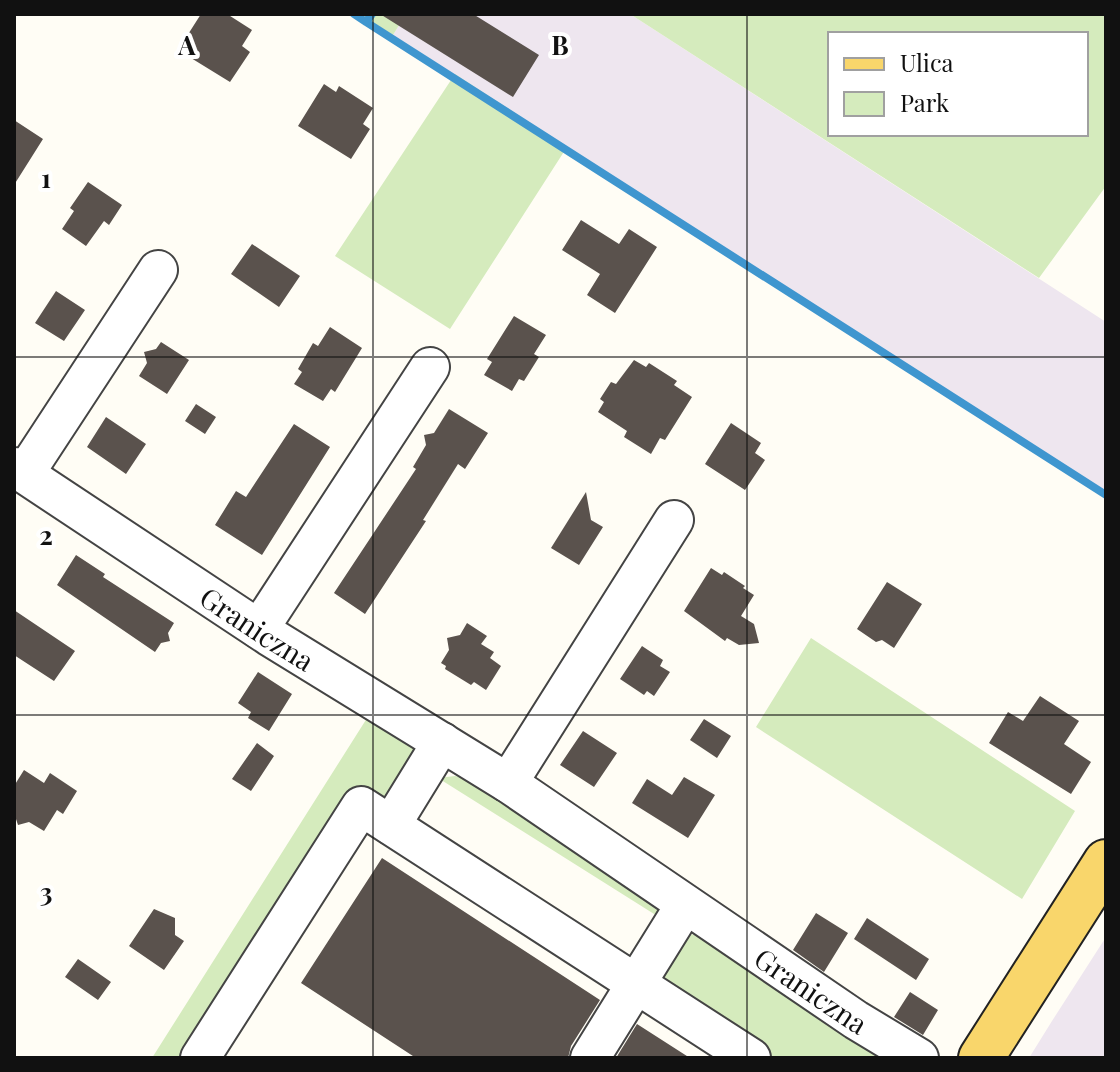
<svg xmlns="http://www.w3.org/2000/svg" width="1120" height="1072" font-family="'Playfair Display',serif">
<rect width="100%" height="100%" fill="#fffdf5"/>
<path fill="#eee6ef" d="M406 14H630L1106 322V492L393 35Z
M1106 937V1058H1029L1052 1021Z"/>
<path fill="#d5ebbd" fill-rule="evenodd" d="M359 14H406L393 35Z
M630 14H1106V186L1039 278ZM1086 34V134H830V34Z
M455 74 567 147 450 329 335 256Z
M811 638 1075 811 1022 899 756 727Z
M369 715 417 742 415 763 191 1058H152Z
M455 776 470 779 662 898V919L438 778Z
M685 934 700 935 892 1058H765L662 986 663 962Z"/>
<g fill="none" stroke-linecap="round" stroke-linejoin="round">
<path stroke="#3f96cf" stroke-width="8" d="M354 14 366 22
M372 14 366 22 1106 495"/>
</g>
<path fill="#5a524d" d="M201 14H227L252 30 242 46 250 52 230 82 178 50Z
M380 14H473L539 55 513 97Z
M324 84 336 92 339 86 373 108 363 124 370 129 351 159 298 126Z
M14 120 43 139 14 185Z
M88 182 122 205 109 225 104 221 86 246 62 229 74 211 70 208Z
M581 220 619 244 629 229 657 247 615 313 587 295 600 274 562 250Z
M252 244 300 276 279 307 231 274Z
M56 291 85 310 64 341 35 323Z
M514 316 546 335 534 354 539 357 524 381 519 379 512 391 484 375 492 362 487 359Z
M330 327 362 348 335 392 331 389 323 401 294 384 302 372 298 369 313 343 318 346Z
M161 342 189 360 167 394 139 376 147 363 144 352 156 349Z
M634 360 646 367 649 363 677 381 674 385 692 397 665 440 660 438 651 454 624 437 627 431 598 412 604 402 600 399 611 382 616 384Z
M196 404 216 417 205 434 185 421Z
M449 409 488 433 465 469 458 464 423 520 426 521 365 614 334 593 416 469 413 467 426 445 424 435 434 433Z
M106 417 146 444 126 474 87 447Z
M731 423 761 443 755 453 765 460 745 490 705 464Z
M294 424 330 447 262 555 215 525 236 491 246 497Z
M586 492 591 520 603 527 579 565 551 548Z
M76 555 105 574 103 577 174 623 168 633 170 641 161 643 155 652 57 585Z
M711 568 722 575 724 572 745 586 743 588 754 595 741 616 754 624 759 643 739 645 727 638 725 641 684 611Z
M887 582 922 604 894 648 882 640 876 642 857 629Z
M14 610 75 651 54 681 14 655Z
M467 623 487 636 481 644 494 652 490 658 501 666 486 690 474 682 471 685 445 669 446 666 441 663 449 650 447 638 460 635Z
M642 646 663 660 660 666 670 672 654 696 647 691 644 695 620 679Z
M258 672 292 694 269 731 248 718 251 712 238 703Z
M1040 696 1079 721 1064 744 1091 762 1071 794 989 743 1008 712 1023 721Z
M704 719 731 736 717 758 690 740Z
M583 731 617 753 594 787 560 765Z
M257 743 274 756 251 791 232 779Z
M24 770 44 783 50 773 77 791 63 814 57 810 44 831 29 822 18 825 14 813V786Z
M684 777 715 795 688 838 632 803 647 779 672 795Z
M382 858 600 1000 571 1046 568 1058H416L301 983Z
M154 909 175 918V935L184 941 164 970 129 946Z
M816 913 848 933 824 972 793 950Z
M867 918 929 959 916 980 854 939Z
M78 959 111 982 98 1000 65 977Z
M910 992 938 1010 923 1035 894 1017Z
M637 1024 690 1058H616Z"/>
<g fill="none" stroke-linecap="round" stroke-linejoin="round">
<g stroke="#444" stroke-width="42">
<g id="minor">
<path id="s1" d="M14 467 269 636 508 783 856 1020 919 1058"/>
<path d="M25 473 158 270"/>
<path d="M259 629 430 367"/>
<path d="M508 783 674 520"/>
<path d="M391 825 442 742"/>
<path d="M200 1058 361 806 751 1058"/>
<path d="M590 1058 685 905"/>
</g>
</g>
<g stroke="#222" stroke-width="48">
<path id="major" d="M981 1058 1106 862"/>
</g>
<use href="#minor" stroke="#fff" stroke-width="38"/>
<use href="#major" stroke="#f9d66b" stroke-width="44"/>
</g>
<path fill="none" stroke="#111" stroke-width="2" stroke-opacity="0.55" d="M373 14V1058M747 14V1058M14 357H1106M14 715H1106"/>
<g text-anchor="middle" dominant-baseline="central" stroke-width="8" stroke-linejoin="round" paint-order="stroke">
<g font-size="28" fill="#111" stroke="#fff">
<text stroke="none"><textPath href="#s1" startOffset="292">Graniczna</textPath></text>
<text stroke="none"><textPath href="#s1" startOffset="954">Graniczna</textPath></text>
</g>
</g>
<g font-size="26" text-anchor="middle" font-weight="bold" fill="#111" stroke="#fff" stroke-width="8" stroke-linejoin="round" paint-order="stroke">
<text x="187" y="55">A</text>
<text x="560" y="55">B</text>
<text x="46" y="188">1</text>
<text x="46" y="545">2</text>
<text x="46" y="902">3</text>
</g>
<rect width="1120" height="1072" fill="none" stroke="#111111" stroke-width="32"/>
<rect x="828" y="32" width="260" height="104" fill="#ffffff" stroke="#a0a0a0" stroke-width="2"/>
<rect x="844" y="58" width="40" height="12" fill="#f9d66b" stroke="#a0a0a0" stroke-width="2"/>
<text x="900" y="72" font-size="24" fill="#111111">Ulica</text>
<rect x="844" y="92" width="40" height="24" fill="#d5ebbd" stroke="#a0a0a0" stroke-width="2"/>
<text x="900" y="112" font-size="24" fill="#111111">Park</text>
</svg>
